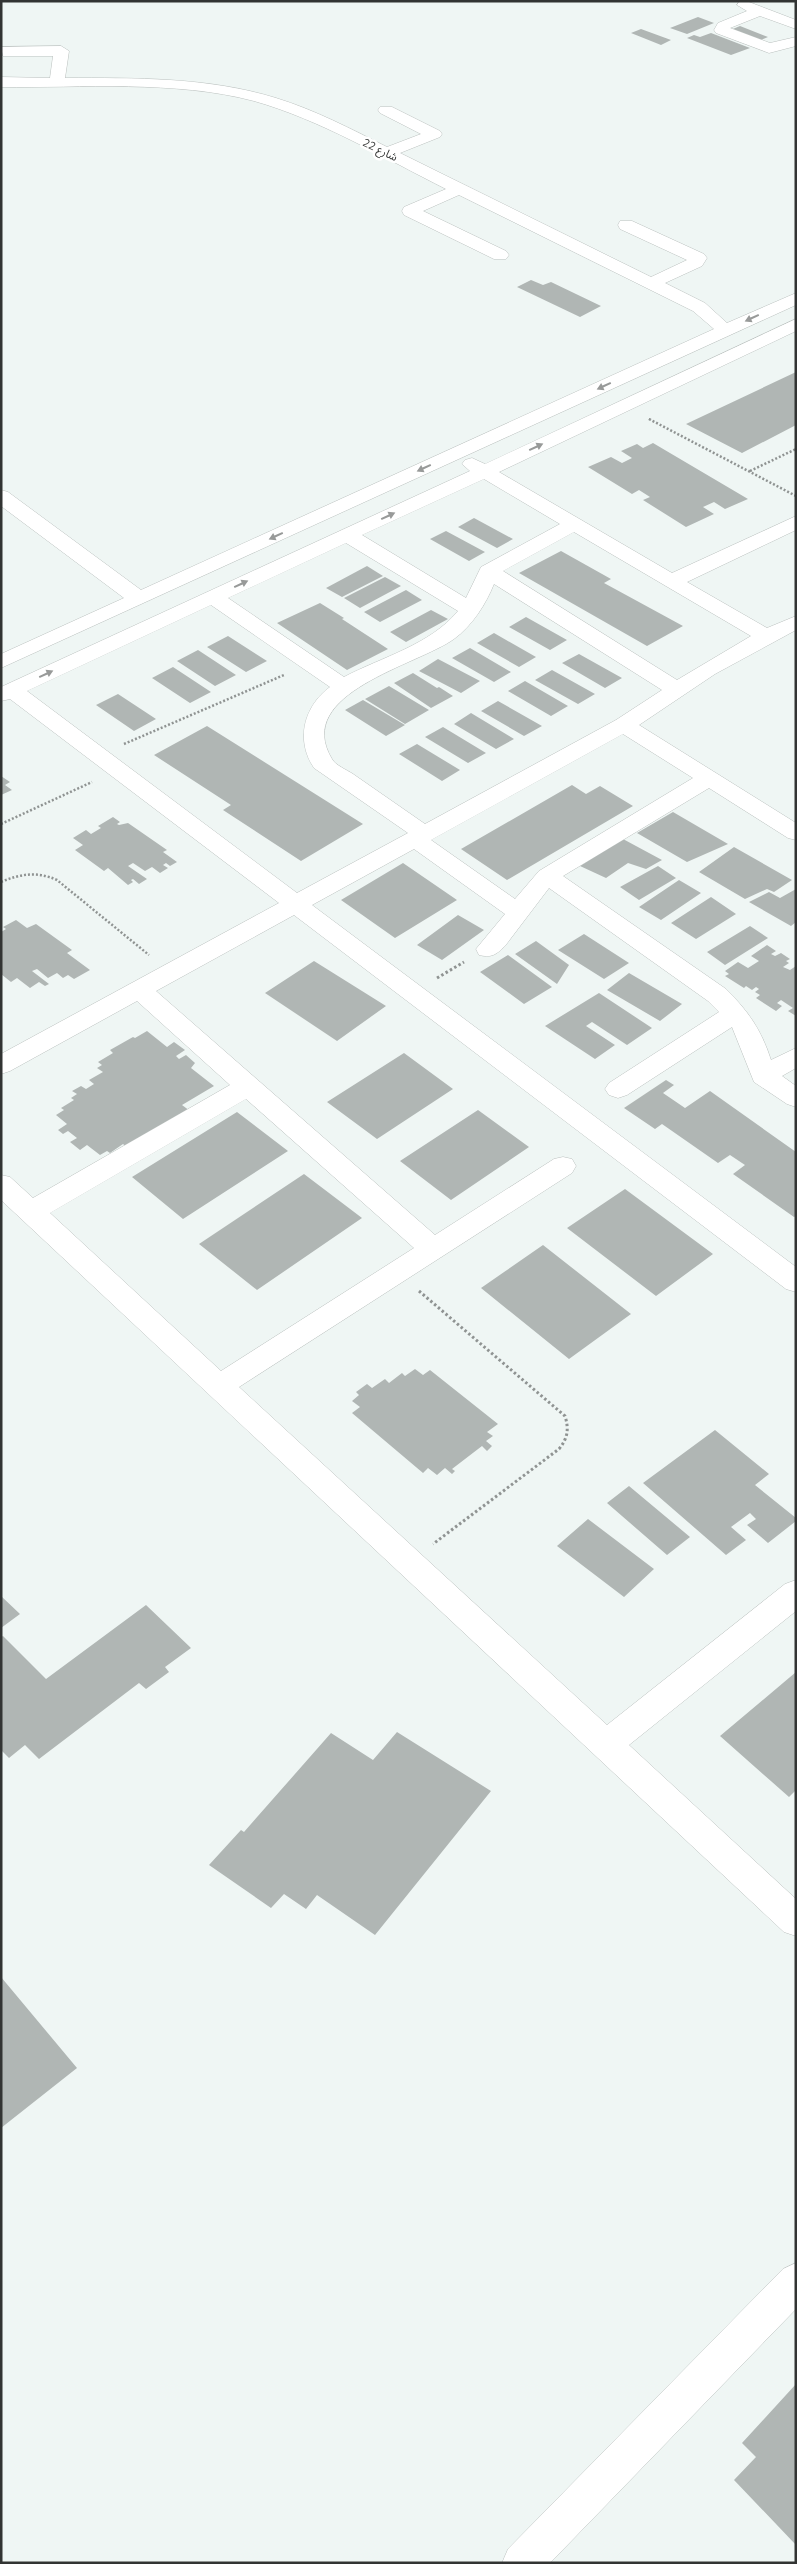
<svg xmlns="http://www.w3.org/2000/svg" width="797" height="2564" font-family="'Nunito Sans','Noto Sans Arabic',sans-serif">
<rect width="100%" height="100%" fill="#eff6f4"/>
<path fill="#b0b6b4" d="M698 17 714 23 687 34 670 28Z
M740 26 768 37 756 42 728 31Z
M641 29 671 40 661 45 631 33Z
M711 33 750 48 731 55 687 38 694 35 700 37Z
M531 280 543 285 551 282 601 306 580 317 517 287Z
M796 372V425L742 453 686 424Z
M653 443 748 499 725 509 714 502 703 507 714 514 686 527 643 500 650 497 639 490 632 494 588 467 611 457 622 463 632 458 621 451 637 444 643 448Z
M474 518 513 539 497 548 458 527Z
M446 531 485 552 469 561 430 539Z
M561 551 611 579 604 583 683 626 647 646 519 573Z
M367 566 383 576 342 597 326 588Z
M385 577 401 586 360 608 344 598Z
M406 590 422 600 380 622 364 612Z
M320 603 344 618 342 619 388 649 347 670 277 623Z
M431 610 448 619 406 642 390 632Z
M526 617 567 640 550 650 509 627Z
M494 633 536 657 519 667 477 643Z
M228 636 267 661 246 672 207 647Z
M470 648 511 672 494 682 452 658Z
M198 650 236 675 215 686 177 661Z
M579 654 622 678 605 688 562 663Z
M438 659 480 681 461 693 419 671Z
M173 667 211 692 190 703 152 678Z
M552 670 595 694 578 704 535 680Z
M413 673 437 688 439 687 453 696 431 708 394 683Z
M525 681 568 706 551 716 508 691Z
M389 686 429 710 405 724 365 699Z
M118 694 156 719 134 731 96 705Z
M363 700 405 725 386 736 345 710Z
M498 701 542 726 524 736 481 711Z
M471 713 514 739 496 749 454 724Z
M207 726 363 824 301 861 223 810 231 805 154 755Z
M443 727 486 753 468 763 425 737Z
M417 744 460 770 442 781 399 754Z
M1 776 10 782 5 785 12 790 1 795Z
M572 785 586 794 600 786 633 806 507 880 461 849Z
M673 812 728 844 687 862 637 833Z
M113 817 120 822 117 824 119 825 128 823 167 850 163 852 177 862 170 866 166 863 163 865 168 868 160 873 152 867 145 871 133 863 128 866 147 879 139 884 133 879 131 880 133 882 128 885 108 868 104 871 75 850 83 845 73 838 86 830 91 834 101 828 98 826Z
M623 839 662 860 646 869 628 863 606 878 580 866Z
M734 847 792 880 774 892 767 889 745 899 699 872Z
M403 863 457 900 395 938 341 900Z
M658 866 676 878 639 900 620 887Z
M679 880 701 893 661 920 639 907Z
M796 889V922L791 926 749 902 769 892 780 898Z
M711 897 736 914 696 939 671 923Z
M458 915 484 930 442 960 417 945Z
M16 920 27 928 36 924 72 950 67 953 90 970 74 979 68 975 63 978 57 973 48 978 37 969 32 971 49 984 45 986 39 982 30 988 17 978 11 982 1 974V932L6 929 3 927Z
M750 926 768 938 725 965 707 952Z
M584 934 629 963 604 979 558 950Z
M536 941 569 965 557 984 515 954Z
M767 945 776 951 771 954 775 956 781 953 790 959 786 961 789 963 783 967 790 970 796 966V1016L788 1011 793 1008 781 1000 777 1003 782 1006 776 1011 756 998 760 995 755 992 759 989 756 987 752 990 746 986 744 988 725 976 729 974 725 971 738 962 748 968 759 961 751 956Z
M508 955 552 987 524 1004 480 972Z
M314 961 386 1006 337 1041 265 993Z
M629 973 682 1004 660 1021 607 990Z
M599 993 652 1028 627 1045 592 1022 586 1026 615 1045 595 1059 545 1026Z
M147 1031 167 1047 174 1042 185 1050 176 1056 179 1059 186 1055 195 1063 191 1068 214 1086 182 1105 190 1111 128 1148 123 1144 110 1153 107 1151 100 1155 87 1145 80 1150 70 1142 77 1138 68 1131 63 1134 58 1130 67 1124 56 1115 64 1110 61 1108 74 1100 71 1098 77 1094 72 1091 81 1086 86 1089 94 1084 89 1080 103 1072 97 1068 102 1065 98 1062 113 1053 110 1050 133 1037 135 1038Z
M404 1053 453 1089 377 1139 327 1102Z
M666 1080 674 1085 663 1093 685 1108 710 1091 796 1152V1216L794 1217 733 1174 745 1165 730 1155 718 1163 662 1124 655 1129 624 1108Z
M478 1110 529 1147 451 1200 400 1161Z
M237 1112 288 1151 183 1219 132 1177Z
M304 1174 362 1218 257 1290 199 1244Z
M625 1189 713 1254 656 1296 567 1228Z
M543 1245 631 1314 569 1359 481 1288Z
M415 1369 423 1375 430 1370 498 1424 487 1432 493 1436 486 1441 492 1446 487 1451 482 1446 452 1469 455 1471 452 1474 445 1468 437 1475 428 1468 423 1473 352 1413 360 1407 352 1401 359 1395 356 1392 367 1384 372 1388 385 1379 389 1383 402 1373 405 1376Z
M715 1430 769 1474 755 1485 796 1518V1521L768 1543 747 1525 756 1519 750 1513 731 1527 746 1540 726 1555 643 1483Z
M629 1486 690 1537 667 1555 607 1503Z
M588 1519 654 1569 624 1597 557 1546Z
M1 1596 20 1614 1 1628Z
M146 1605 191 1648 165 1667 169 1672 146 1689 139 1683 39 1759 25 1745 9 1758 1 1750V1637L3 1636 46 1679Z
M796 1672V1790L789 1797 720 1736Z
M397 1732 491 1791 375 1935 317 1895 306 1909 284 1894 271 1908 209 1865 241 1830 244 1832 331 1733 373 1760Z
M1 1977 77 2068 1 2128Z
M796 2384V2545L734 2480 756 2457 742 2443Z"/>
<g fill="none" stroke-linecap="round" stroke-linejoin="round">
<g stroke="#bbc1bf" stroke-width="1">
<path id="minor" d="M739 2H749L796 20V29L760 16 730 28 770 43 796 37V46L769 53 716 33 714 30 718 23 747 11 737 5Z
M61 46 69 51 65 78C135 78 208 77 276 98 315 110 351 129 387 147L421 134 380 113 378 110 380 107H392L440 131 442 134 440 137 400 153 651 277 687 260 620 229 618 225 620 221H632L704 254 707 258 702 266 665 283 705 303 727 323 796 293V305L1 668V654L124 598 1 506V490L8 492 141 590 714 329 693 311 459 195 423 211 506 251 509 255 506 259H494L404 215 402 211 404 207 446 189C384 158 321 120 254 101 175 80 82 88 1 87V77L50 78 53 56H3L1 47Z
M796 319V331L499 472 672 573 796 516V530L687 582 767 628 796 616V630L715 674 639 725 796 823V840L788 838 709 788 563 876 726 989C748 1011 761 1029 771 1060L796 1048V1068L782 1076 796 1086V1107L787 1104 754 1082 732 1027 627 1095 618 1098 609 1095 605 1089 609 1083 719 1012 708 1001 549 888 505 946C496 955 491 958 479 955L476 949 505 914 414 849 312 905 796 1267V1292L786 1289 294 915 156 991 435 1235 554 1159 563 1157 572 1159 576 1166 572 1173 239 1387 607 1725 785 1584 796 1580V1611L629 1745 796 1899V1936L784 1932 1 1200V1175L10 1177 33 1198 230 1085 137 1001 10 1071 1 1074V1054L279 903 10 699 1 701V687L470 471 462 464 465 460 472 458 485 464ZM484 479 560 524 481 567 466 598 362 535ZM574 532 751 636 677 680 503 571ZM346 543 458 611C430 645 382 657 344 677L228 598ZM494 584 662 690 616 720 425 824C401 807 377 791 353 774 347 770 335 765 332 759 292 693 418 665 454 639 472 626 486 604 494 584ZM211 605 330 687C304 706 295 740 314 768L408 833 297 893 27 691ZM623 734 693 778 539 871 515 899 431 840ZM246 1099 414 1248 221 1371 50 1213Z
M796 2263V2309L550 2563H502L508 2549 783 2269Z"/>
</g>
<path stroke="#8f9392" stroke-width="2" stroke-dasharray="1 1" stroke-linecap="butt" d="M649 419 651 420"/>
<path stroke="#8f9392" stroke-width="2.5" stroke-dasharray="2 2" stroke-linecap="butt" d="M649 419 796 496
M750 471 796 449
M124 744 284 675
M1 824 92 782
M1 882C20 874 37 871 57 880L149 955"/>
<path stroke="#8f9392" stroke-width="3" stroke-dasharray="2.5 2.5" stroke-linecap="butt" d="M437 978 464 962
M419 1291 565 1416C569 1429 568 1438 559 1449L433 1544"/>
<use href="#minor" fill="#fff" fill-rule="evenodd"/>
</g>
<defs><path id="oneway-solid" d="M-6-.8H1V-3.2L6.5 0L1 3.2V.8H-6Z" transform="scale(1.25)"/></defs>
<g fill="#989a99">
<use href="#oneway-solid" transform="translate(752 318) rotate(155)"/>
<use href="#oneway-solid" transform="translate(604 386) rotate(155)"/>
<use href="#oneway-solid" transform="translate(536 447) rotate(-25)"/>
<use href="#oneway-solid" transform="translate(424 468) rotate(155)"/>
<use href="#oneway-solid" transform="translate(388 516) rotate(-25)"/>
<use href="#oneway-solid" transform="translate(276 536) rotate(155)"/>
<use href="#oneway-solid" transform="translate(241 584) rotate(-25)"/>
<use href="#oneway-solid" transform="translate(46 674) rotate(-25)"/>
</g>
<g text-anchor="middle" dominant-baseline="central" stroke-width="5" stroke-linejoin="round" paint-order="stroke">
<g font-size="11" fill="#323433" stroke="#fff">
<text transform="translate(380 150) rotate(26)">شارع 22</text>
</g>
</g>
<rect width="797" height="2564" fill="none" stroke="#323433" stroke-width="5"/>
</svg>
